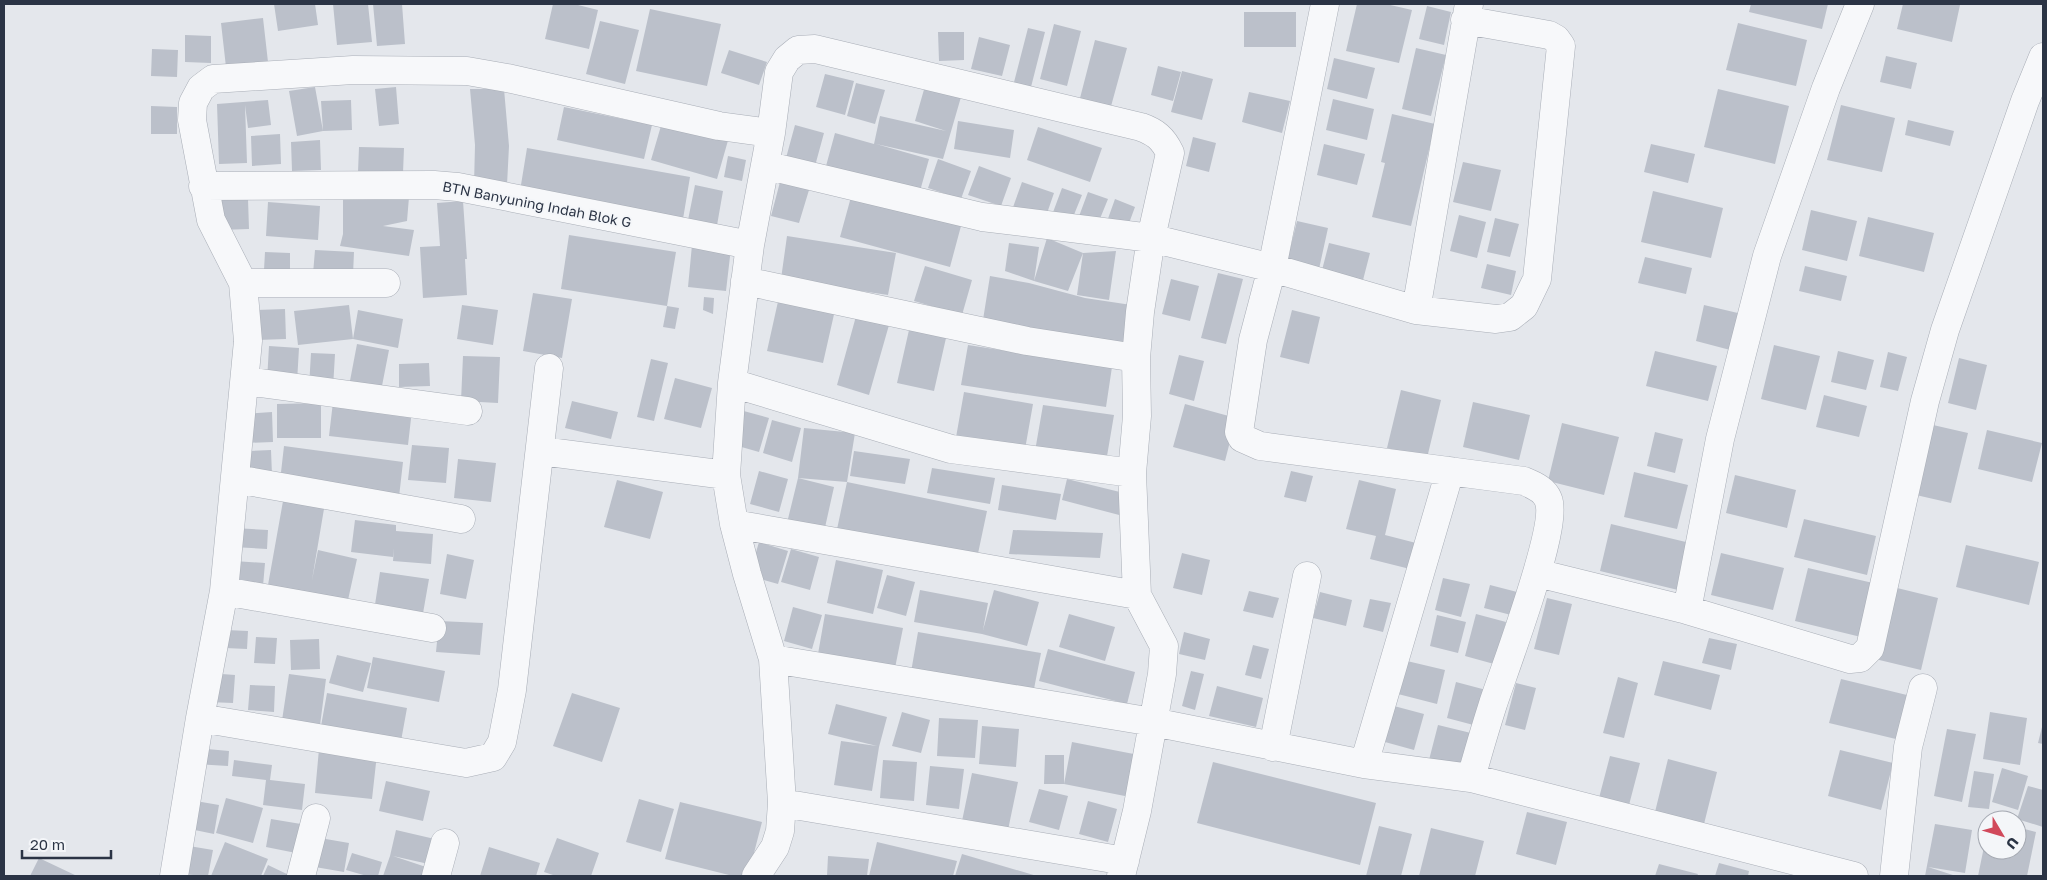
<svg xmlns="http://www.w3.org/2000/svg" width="2047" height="880" font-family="'Golos Text',sans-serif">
<rect width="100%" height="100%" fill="#e4e7ec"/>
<path fill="#bbc0ca" d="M274 4H315L318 25 278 31Z
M333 4H368L372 42 337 45Z
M373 4H402L405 44 377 46Z
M553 4H574L598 10 589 49 545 39Z
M1357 4H1386L1412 10 1399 63 1346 51Z
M1751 4H1828L1822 29 1749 12Z
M1903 4H1953L1960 5 1952 42 1897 29Z
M1427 6 1451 12 1444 45 1419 39Z
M650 9 721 24 707 86 636 71Z
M1244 12H1296V47H1244Z
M263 18 268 62 226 67 221 23Z
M600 21 639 30 625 84 586 74Z
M1738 23 1807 40 1796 86 1726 70Z
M1054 24 1081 31 1067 86 1040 79Z
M1028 28 1045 32 1030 91 1013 86Z
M938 32H964V60L939 61Z
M185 35 211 36V63L185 62Z
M979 37 1010 45 1002 76 971 69Z
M1095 40 1127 48 1110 110 1079 102Z
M1416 48 1446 55 1431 116 1402 109Z
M152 49 178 50 177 77 151 76Z
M729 50 767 62 759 85 721 73Z
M1886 56 1917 63 1911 89 1880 82Z
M1334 58 1375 68 1367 99 1327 89Z
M1158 66 1181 72 1173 101 1151 95Z
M1182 71 1213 79 1202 120 1171 112Z
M825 74 854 81 845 115 816 107Z
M856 83 885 90 875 124 847 116Z
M925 86 961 97 943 159 876 144 929 159 920 191 826 166 835 133 874 144 880 116 946 131 915 121Z
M315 87 323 131 321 101 351 100 352 130 323 131 297 136 289 91Z
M396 87 399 124 379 126 375 89Z
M470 89H504L509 146 507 185H474L475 145Z
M1718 89 1789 106 1775 164 1704 147Z
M1249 92 1290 101 1282 133 1242 122Z
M1333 99 1374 109 1367 140 1326 130Z
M268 100 271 125 248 128 245 105 247 163 219 164 217 104Z
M1841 105 1895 118 1882 172 1827 160Z
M151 106 177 107V134H151Z
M564 107 652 125 644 159 557 140Z
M1392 114 1435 124 1411 226 1372 217 1385 163 1381 162Z
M663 119 729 137 717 179 651 160Z
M1908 120 1954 131 1950 146 1905 135Z
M958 121 1014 130 1010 158 954 149Z
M795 125 824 133 815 166 786 158Z
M1038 127 1102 148 1090 182 1027 160Z
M280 134 281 164 252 166 251 136Z
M1193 137 1216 143 1209 172 1186 166Z
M320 140 321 170 292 171 291 142Z
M1324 144 1365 154 1357 185 1317 175Z
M1651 144 1695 154 1688 183 1644 172Z
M359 147 404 148 403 173 358 172Z
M527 148 690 177 683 219 520 191Z
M728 156 746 160 742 181 724 177Z
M938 159 971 171 961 199 928 188Z
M1463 162 1501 170 1491 211 1453 202Z
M979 166 1011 178 1001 206 968 195Z
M780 182 809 190 799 223 771 216Z
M1022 182 1054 193 1044 222 1012 210Z
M695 185 723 191 716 231 687 225Z
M1062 188 1082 195 1071 222 1052 215Z
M1653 191 1723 208 1711 258 1641 242Z
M1088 192 1108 199 1097 226 1078 219Z
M343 194 409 197 407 221 383 226 414 230 409 256 340 246 343 234Z
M851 197 961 226 950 267 840 237Z
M248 199 249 229 220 230 219 200Z
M1115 199 1135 207 1125 234 1105 227Z
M463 201 467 259H465L467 295 423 298 420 247 440 246 437 203Z
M268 202 320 206 318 240 266 236Z
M1811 210 1857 221 1847 261 1802 250Z
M1459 215 1486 222 1477 258 1450 251Z
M1868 217 1934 233 1924 272 1859 256Z
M1495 218 1519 224 1510 257 1487 252Z
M1297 221 1328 228 1319 269 1287 262Z
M569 235 676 252 667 306 679 308 675 329 663 327 667 306 561 289Z
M787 236 896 253 888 295 781 279Z
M1047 238 1083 253 1068 291 1034 281Z
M1009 243 1039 247 1034 281 1005 271Z
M1329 243 1370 253 1362 284 1321 274Z
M692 245 731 248 726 291 688 287Z
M315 250 354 252 353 275 313 274Z
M1116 251 1109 300 1077 295 1083 253Z
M265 252 290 253V271L264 270Z
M1645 257 1692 268 1686 294 1638 283Z
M1487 264 1516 271 1511 295 1481 288Z
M925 266 972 280 962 315 914 301Z
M1805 266 1847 276 1841 301 1799 291Z
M1218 273 1243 279 1226 344 1201 338Z
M990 276 1029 283 1085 298 1138 306 1130 356 982 326Z
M1171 279 1199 286 1190 321 1162 314Z
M533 293 572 299 562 358 523 351Z
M704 297 714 298 713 314 703 310Z
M779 297 835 310 823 363 767 351Z
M349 305 353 339 358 310 403 319 398 348 353 339 298 345 294 311Z
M462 305 498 310 493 345 457 339Z
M1704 305 1742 314 1734 351 1696 341Z
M285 309 286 339 257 340 256 310Z
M858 309 891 318 869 395 837 385Z
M1292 310 1320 317 1309 364 1280 357Z
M909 330 946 338 934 391 897 383Z
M357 344 389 350 381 391 349 386Z
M968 345 1112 367 1106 407 961 385Z
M1774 345 1820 356 1806 410 1761 399Z
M269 346 299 348 297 382 267 381Z
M1655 351 1717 366 1708 401 1646 386Z
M1838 351 1874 360 1866 390 1831 382Z
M1888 352 1907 357 1898 391 1880 387Z
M311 353 335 354 333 388 309 387Z
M1179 355 1204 361 1194 401 1169 394Z
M463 356 500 357 498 403 461 401Z
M1959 358 1987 365 1976 410 1948 403Z
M651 359 668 363 654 421 637 417Z
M429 363 430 386 399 387V364Z
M675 378 712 388 701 428 664 419Z
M1401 390 1441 400 1427 458 1387 448Z
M964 392 1033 404 1024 455 955 443Z
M1824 395 1867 406 1859 437 1816 427Z
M572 401 618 412 611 439 565 428Z
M333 402 412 410 408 445 329 436Z
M1473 402 1530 415 1519 460 1463 447Z
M321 403V438H277V404Z
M1185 404 1236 418 1225 461 1173 447Z
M1043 405 1114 415 1105 468 1034 457Z
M740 410 769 418 759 452 731 444Z
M272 412 273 442 244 443 243 414Z
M772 420 801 428 792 462 763 453Z
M1562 423 1619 437 1604 495 1548 481Z
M1933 425 1968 433 1951 503 1916 495Z
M804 428 855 433 847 482 798 478 834 487 824 532 787 523 798 478Z
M1987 430 2042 443 2032 482 1978 469Z
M1655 432 1683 439 1675 473 1647 466Z
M412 445 449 448 446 483 408 480Z
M284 446 403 462 399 497 280 481Z
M271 450 272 475H248L247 451Z
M854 451 910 459 905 484 850 476Z
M458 459 496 463 491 502 454 498Z
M932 468 995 478 990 504 927 493Z
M759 471 788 479 779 512 750 504Z
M1291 471 1313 476 1306 502 1284 497Z
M1634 472 1688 485 1677 529 1624 517Z
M1735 475 1796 490 1787 528 1726 513Z
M1067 479 1128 494 1123 516 1062 500Z
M617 480 663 492 650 539 604 527Z
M1359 480 1396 489 1385 535 1420 544 1414 570 1370 559 1376 536 1346 529Z
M847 482 987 511 976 563 836 534Z
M1002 485 1061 494 1056 520 998 510Z
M285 490 326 497 312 580 318 550 357 559 348 600 268 585Z
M1804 519 1876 536 1867 575 1794 557Z
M355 520 396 525V531L433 534 431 564 393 561 394 548 393 557 351 552Z
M1611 524 1690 543 1678 590 1600 571Z
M234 528 268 530 267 549 233 547Z
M1013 530 1103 533 1100 558 1009 554Z
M759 542 788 551 778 584 749 576Z
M1966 545 2039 562 2029 605 1956 587Z
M791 549 819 557 810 590 781 582Z
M1182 553 1210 560 1202 595 1173 588Z
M1721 553 1784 568 1773 610 1711 595Z
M447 554 474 560 466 599 440 594Z
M836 560 883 570 873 614 827 603Z
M234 561 265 563 263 586 233 584Z
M1808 568 1873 583 1861 637 1795 621Z
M380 572 429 579 422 619 374 611Z
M887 575 915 582 906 616 877 608Z
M1443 578 1470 584 1461 617 1435 610Z
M1490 585 1521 593 1515 616 1484 608Z
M1889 586 1938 598 1921 670 1871 658Z
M920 590 988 603 983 630 994 590 1039 602 1027 646 982 634 914 622Z
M1249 591 1279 598 1273 618 1243 611Z
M1320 592 1352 600 1346 626 1313 618Z
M1547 598 1572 604 1559 655 1534 649Z
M1370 599 1391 603 1383 632 1363 627Z
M793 607 822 615 812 649 784 641Z
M825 614 903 628 895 668 818 654Z
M1069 614 1115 627 1105 661 1059 647Z
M1476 614 1506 622 1494 664 1465 656Z
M1437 615 1466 622 1458 653 1430 646Z
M439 621 483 623 480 655 436 652Z
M226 630 248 631 247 649 225 648Z
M918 632 1041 653 1033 694 911 672Z
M1184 632 1210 639 1205 660 1179 654Z
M256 637 277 638 275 664 254 663Z
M1709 638 1737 644 1731 670 1702 663Z
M319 639 320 669 291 670 290 640Z
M1253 645 1269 649 1261 679 1245 675Z
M1048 649 1135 672 1127 704 1039 681Z
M337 655 371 663 363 692 329 683Z
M373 657 445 671 439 702 367 688Z
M1407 661 1445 670 1437 704 1398 694Z
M1663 661 1720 675 1711 710 1654 695Z
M1191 671 1204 674 1195 710 1182 706Z
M209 673 235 675 233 703 208 702Z
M289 674 326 679 319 733 281 727Z
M1618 677 1638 683 1624 738 1603 733Z
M1841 679 1911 696 1900 740 1829 723Z
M1456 682 1490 691 1481 727 1447 718Z
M1516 683 1536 688 1525 730 1505 725Z
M250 685 275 686 274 712 248 710Z
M1217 686 1263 698 1256 727 1209 716Z
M327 693 407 708 401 741 321 726Z
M572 693 620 708 602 762 553 746Z
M836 704 887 717 879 747 872 791 834 785 841 741 877 746 828 734Z
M1394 706 1424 714 1414 750 1385 742Z
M902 712 930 720 921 753 892 746Z
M1990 712 2027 718 2020 765 1983 759Z
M939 718 978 720 975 758 937 756Z
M2043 723V744L2038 743Z
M1438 725 1471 733 1462 768 1429 760Z
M982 726 1019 729 1016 767 979 764Z
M1947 729 1976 734 1962 802 1934 796Z
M1072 742 1144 756 1135 798 1064 784H1044L1045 755H1064V784Z
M196 748 229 751 228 766 195 764Z
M319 749 377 754 372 799 315 793Z
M1840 750 1893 763 1881 810 1828 796Z
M1610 756 1640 763 1629 805 1599 798Z
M1668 759 1717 772 1704 824 1655 812Z
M234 760 272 765 270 780 305 784 302 810 263 805 266 780 232 776Z
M883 760 917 762 914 801 880 798Z
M1213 762 1376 803 1360 865 1197 823Z
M930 766 964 769 959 809 926 805Z
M2002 768 2028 776 2018 810 1992 802Z
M1974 771 1994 774 1989 809 1968 807Z
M972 773 1018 782 1008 830 962 821Z
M386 781 430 791 423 821 379 811Z
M2028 786 2043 790V827L2017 819Z
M1039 789 1068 796 1059 830 1029 822Z
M226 798 263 808 253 843 216 833Z
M639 799 674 809 661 852 626 842Z
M190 800 219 805 214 834 185 828Z
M1088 801 1117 809 1108 842 1079 834Z
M680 802 762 822 748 876H733L665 859Z
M1527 812 1567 822 1556 865 1516 854Z
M271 819 301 824 296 853 266 847Z
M1935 824 1972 830 1965 873 1928 867 1956 876H1925Z
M1379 826 1412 834 1401 876H1366Z
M2017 827 2036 832 2027 876H1978L1986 837 1987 850H2017Z
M1431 828 1484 841 1475 876H1419Z
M396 830 439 840 433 865 393 856 426 867 423 876H383L390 856Z
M320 838 349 843 344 872 315 867Z
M557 838 599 853 591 876H556L544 872Z
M225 842 268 859 261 876H211Z
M877 842 957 861 953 876H869Z
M183 845 213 850 208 876 178 874Z
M489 847 540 863 536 876H480Z
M352 853 382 862 378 876H367L346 870Z
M962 854 1037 876H955Z
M828 856 869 859 867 876H827Z
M39 858 77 876H30Z
M1719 863 1749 871 1748 876H1715Z
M1659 864 1698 874 1697 876H1655Z
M268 865 291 876H263Z"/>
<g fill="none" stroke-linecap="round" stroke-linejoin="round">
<g stroke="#a9aeb7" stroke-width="29">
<path id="minor" d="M1325 4 1272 268 1253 340 1239 432 1242 438 1260 446 1524 481C1533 485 1544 489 1548 499 1560 525 1504 670 1493 704 1485 729 1478 753 1471 778
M765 165 982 217 1151 238 1272 268 1416 310 1496 319 1510 317 1524 306 1537 279 1561 46 1556 39 1549 35 1465 20
M203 186 434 185 458 187 750 245
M745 281 1027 341 1136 358
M243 283H386
M1416 310 1469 4
M245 381 468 411
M732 383 951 449 1132 473
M541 451 726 475
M1450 471 1364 764 1471 778 1854 876
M236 479 461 519
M734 524 1137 595
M1537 573 1687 610 1850 659 1860 658 1870 648 1925 401 1945 330 2025 101 2043 57
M224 591 432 628
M1687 610 1720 439 1767 256 1826 88 1860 4
M773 659 1153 722 1364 764
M200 718 466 763 493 757 502 742 512 690 549 368
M1273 747 1307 576
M782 803 1125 861
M174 876 200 718 224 591 248 341 243 283 211 220 192 120 193 103 201 88 213 79 353 70 467 71 507 78 719 126 771 133
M301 876 316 818
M436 876 445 843
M756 876 775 847 780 831 782 803 773 659 747 574 734 524 726 475 732 383 750 245 771 133 779 72 787 59 798 50 815 49 1141 127C1155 132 1163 138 1170 153L1151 238 1140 312 1136 358 1137 416 1132 473 1137 595 1164 646 1162 674 1137 811 1121 876
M1894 876 1908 747 1923 688"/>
</g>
<use href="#minor" stroke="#f7f8fa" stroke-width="28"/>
</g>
<g text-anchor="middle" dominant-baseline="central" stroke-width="4" stroke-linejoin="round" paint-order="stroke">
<g font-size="14" fill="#2b3445" stroke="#f4f6f9">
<text transform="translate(537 204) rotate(11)">BTN Banyuning Indah Blok G</text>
</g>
</g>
<rect width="2047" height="880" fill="none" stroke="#2b3445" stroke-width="10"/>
<g transform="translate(2002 835) rotate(128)"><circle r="24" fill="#f4f6f9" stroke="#a4a8b1"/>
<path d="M0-4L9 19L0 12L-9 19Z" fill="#d1495b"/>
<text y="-8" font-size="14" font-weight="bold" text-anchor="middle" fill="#2b3445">U</text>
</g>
<path d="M22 850v8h89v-8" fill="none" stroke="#2b3445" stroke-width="2.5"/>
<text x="30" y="850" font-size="15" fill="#2b3445" stroke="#f4f6f9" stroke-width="4" paint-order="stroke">20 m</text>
</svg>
